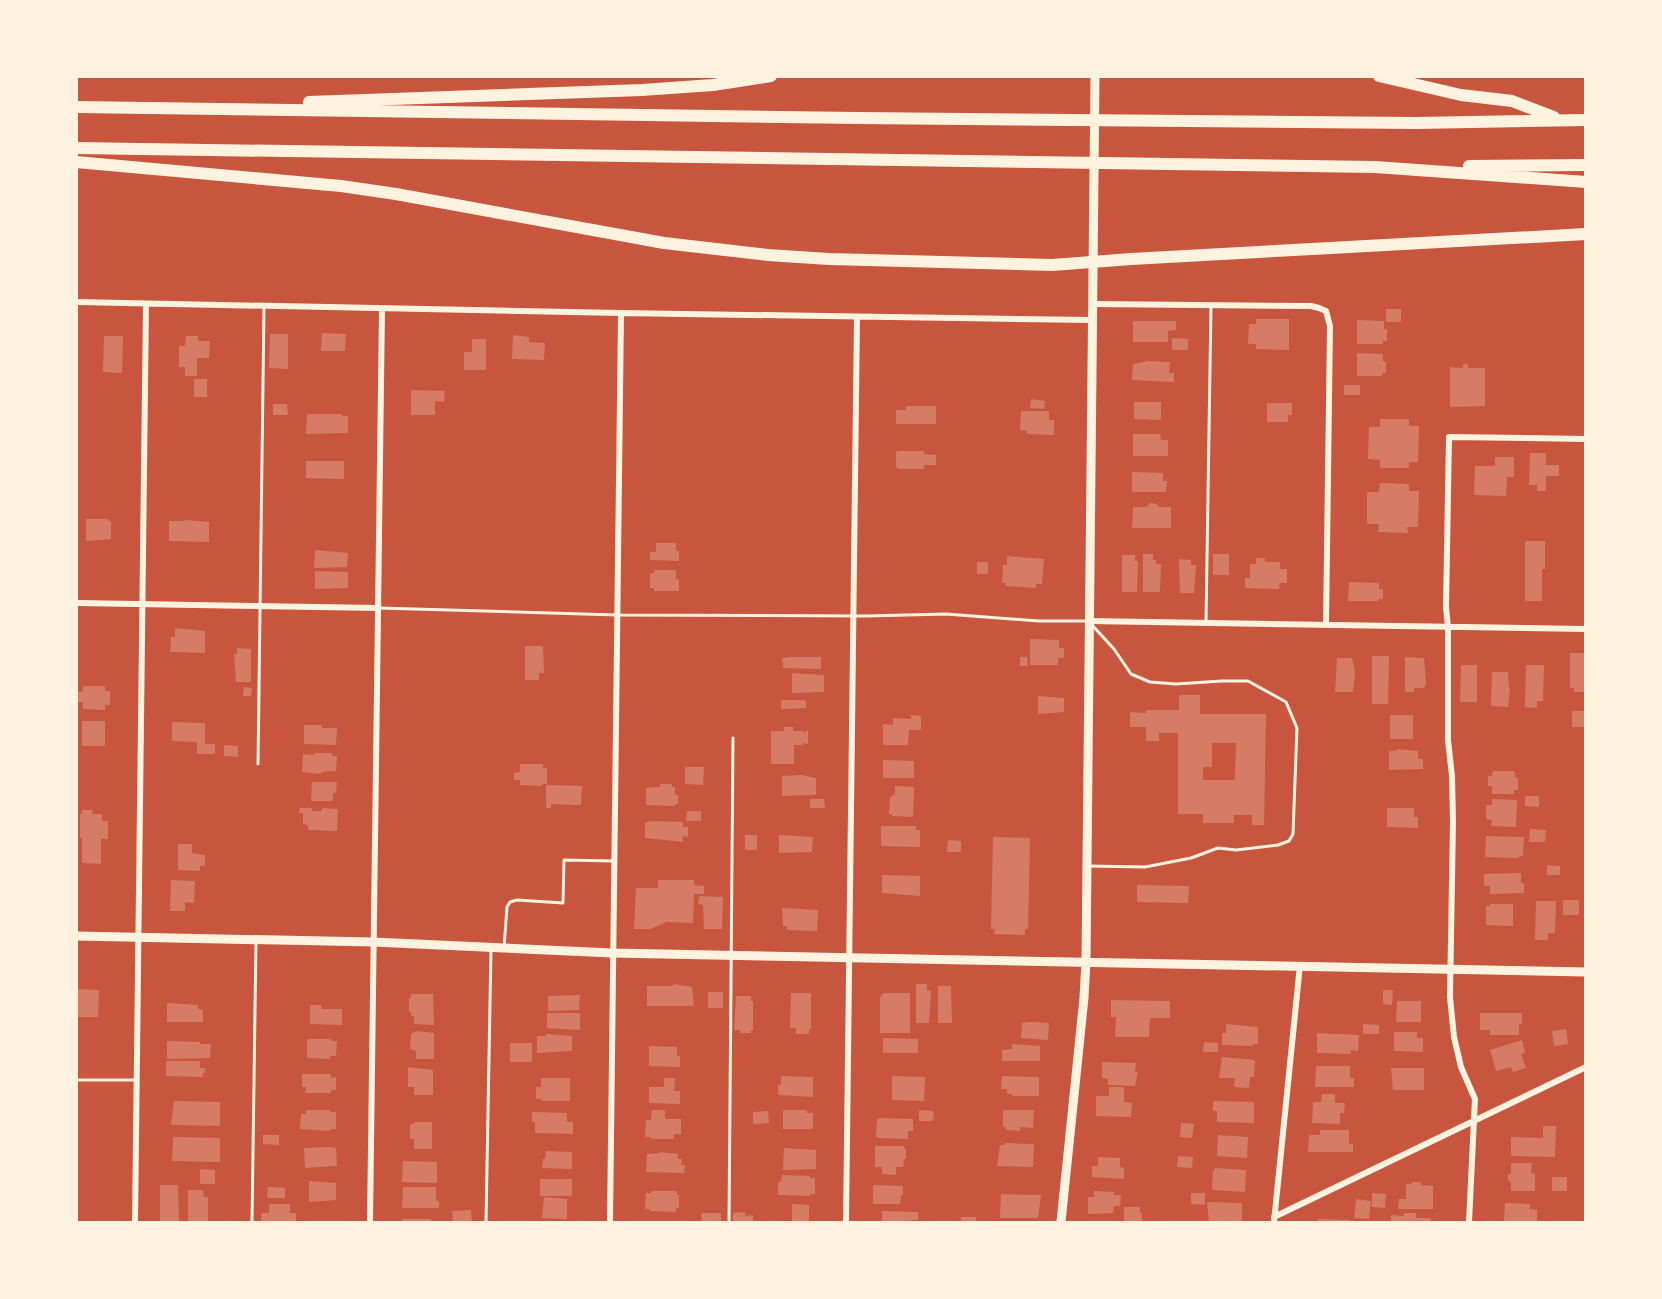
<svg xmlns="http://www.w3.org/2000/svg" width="1662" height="1299" font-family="'Playfair Display',serif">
<rect width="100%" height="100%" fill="#c8553d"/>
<path fill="#d67c66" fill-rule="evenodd" d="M1386 309H1401V322H1386Z
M1256 319H1289V350L1256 349V344H1248L1249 324H1256Z
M1357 320 1384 321V329H1387V341H1383V344H1357Z
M1133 321H1176V330L1168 331V342H1133Z
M322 333 346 334 345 351H321Z
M270 334H288V369L269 368Z
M513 335 529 337V342L545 343 544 360 512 359Z
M104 336H123L122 373 103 372Z
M186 336H198V341H210L209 358H197V376H185V367H179V346H185Z
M1172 338 1188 339V350H1172Z
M472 339H486V370H464V352H472Z
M1357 353 1383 354V361L1386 362V373H1382V376H1357Z
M1148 361 1170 362 1169 373H1174V382L1132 380 1133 364Z
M1463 364H1468V368H1485V406L1450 407V367L1463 368Z
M194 379H207V397H194Z
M1344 385H1360V395H1344Z
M411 390 445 391 444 402 435 401V415H411Z
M1031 399 1045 401 1044 409 1030 408Z
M1134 402H1161V420L1134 419Z
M1267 403H1292V415H1288V422H1267Z
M273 404H287L288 415H273Z
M906 406H936V424H896V410H906Z
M1021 411H1049V420H1054V435L1027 434V431L1020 430Z
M307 414H342V416H348V433L306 434Z
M1380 419H1409V426H1419L1418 462H1409V468H1380V460L1368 459 1369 427H1380Z
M1133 434H1160L1161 440H1168V456H1133Z
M899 451H924V454L936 455V465H924V469H899L896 467V452Z
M1530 453H1546V465H1559V476H1546V491H1537V485H1529Z
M1495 457H1514V477H1507L1506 496 1474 495 1475 466H1495Z
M306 461H344V479L306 478Z
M1132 472 1163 473V481H1167L1166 492H1132Z
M1380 483 1409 484V491H1419L1418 527H1407L1408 533 1378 532 1379 524H1367V492H1379Z
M1150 503 1157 504 1159 507H1171V528H1132L1133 507H1147Z
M86 519H108V521H111V539L86 541Z
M186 520 209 522V542L169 541V521H184Z
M1525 541H1545V569H1542V601H1525Z
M656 543H676V551H679V561L650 560V552H656Z
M315 550 348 553 347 567 314 568Z
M1143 554H1153V560H1156V564H1161L1160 592H1143Z
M1213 554H1229V575H1213Z
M1122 555H1135V561H1138L1137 592H1122Z
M1007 556 1044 559 1042 584H1036V588L1005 586 1006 583H1002L1003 565H1007Z
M1256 558H1265V562H1280V569H1287V583H1280L1279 589 1245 588V578H1250V564H1256Z
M1179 559 1191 560V565H1196L1194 593H1180Z
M977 562H988V574H977Z
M654 570H676V579H679V591H654V588H650V573H654Z
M315 571 348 572V588L315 589Z
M1349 582 1379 583V589H1383V599H1379L1378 601H1348Z
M175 628 205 631V653L170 652 171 637H175Z
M1030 639 1059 640V648H1064V658H1058V665H1030Z
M525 646H543L544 673H539V680H525Z
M237 648 251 649V682H236L234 654H237Z
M1570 653H1586L1585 692H1574V688H1570Z
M1372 656H1389L1388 704H1372Z
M791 657H821V669L783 668 782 658Z
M1020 657H1027L1028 666H1020Z
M1405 657 1424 658 1426 683 1424 688H1414V692H1405Z
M1337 658H1352L1355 672 1353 692H1335Z
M1461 665H1477V702H1460Z
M1526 665H1544L1543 701H1537V708L1525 707Z
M1492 672H1508L1509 688H1510L1508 707 1491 706Z
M792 673 824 675V692L792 693Z
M83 686H105V691H110V705H105V710L83 709V702H76V691L83 692Z
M244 687 252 688 251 696H243Z
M1179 695H1200V714H1266L1264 825H1252V815H1234V823H1203V814H1178V733H1159V741H1146V727H1130V712L1146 713V710H1179ZM1212 743H1236L1235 780H1203V767H1212Z
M1038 696 1064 698V712L1038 714Z
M781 700H804L806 701V708L781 709Z
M1572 711H1586V727H1572Z
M911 715 921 716V730H909L908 745H883V724L893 725V718L911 719Z
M1390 715H1413V739H1390Z
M82 721H105V746H82Z
M172 722 205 723V744H215V754H197V742L172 741Z
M304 725H322V728H337L336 745 304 744Z
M784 727H793V731H803V733L808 730V744L803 743V745H794V764H771V731H784Z
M224 745 238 746V757L224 756Z
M1397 749 1418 751V759H1423V769L1389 770V751H1397Z
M314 753H332V756H337L336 771 321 772V774L302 772 303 754 314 755Z
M883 760 914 761V778H883Z
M520 764H543V768H547V784H542V786L520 785V780H514V773L520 772Z
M685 767H704L703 785 685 784Z
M1493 771H1514L1516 778H1518V790H1514V794H1492V786H1488V776H1492Z
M801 775 816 778V795L782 796V776Z
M312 782H337L336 793H333V801H311Z
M660 784H672V787H675V795H678V804H675V806L646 805V788L660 787Z
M546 785 582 786 581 805 551 804V808H546Z
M895 786 914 787 913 817 892 816V814H889L890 797 895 794Z
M1525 796H1539V807L1525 806Z
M810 799H824L825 808H810Z
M1492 799 1517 800 1516 827 1491 826 1492 820 1486 819V805H1492Z
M300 808H312V811H322V808L338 809 337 831 308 830V825L303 824V813H299Z
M1387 808H1414V817H1418V828L1387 827Z
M82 810H93L92 814H102V821H108V839H101V864L82 863V838H80V813L82 814Z
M687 811H701V821H686Z
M650 821 683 822V827H688V837L683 836V842L645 838V823Z
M881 826H916V830H920V847L881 846Z
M1530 829 1546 830 1545 842H1529Z
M745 835H757V850H745Z
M779 835 813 837 812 852 779 853Z
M1486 836 1524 837 1523 856H1519V858L1485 857Z
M993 837 1030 838 1028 929H1025V935L994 934 995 929H991Z
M948 840 961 841V852H947Z
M178 844H192V853L205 855V866H200V871L178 870Z
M1547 865 1560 866V875H1547Z
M1521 873V883H1524V893L1490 894V886H1484V874Z
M882 875 920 876V896L882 893Z
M171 880 195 881 194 903 185 902V911H170Z
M658 880H694V885L704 886V894H694L693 923 667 922 650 929H634L636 888H658Z
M1137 885 1189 886 1188 903 1137 902Z
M699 896 723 897 722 929H704L703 905 698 904Z
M1563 900H1579V915H1563Z
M1536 901H1556L1555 933H1548V940H1535Z
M1490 904H1513V926L1486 925V906H1490Z
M782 908 818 910 817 931 787 930V926H783Z
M673 984 692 987 694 1006H647V986H673Z
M916 984H927V990L931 991 929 1023H916Z
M938 986H951L952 1023H938Z
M76 989 99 990 98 1017H76Z
M1383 990H1393L1392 1005 1383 1004Z
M708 992H723V1008H708Z
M791 993H811V1029H809V1034H796V1028H790Z
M884 993H910V1033H880V997Z
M411 994H433L434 1025 414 1024V1016H411V1012H409V998H411Z
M580 995 579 1010 548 1011V996Z
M736 996H751V1001H753V1030H751V1033H740V1030H734Z
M1111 1000 1170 1001V1018H1150L1149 1037H1115L1116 1017H1111Z
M1397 1001H1421V1022H1396Z
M167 1003 198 1005V1009L203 1010V1022H167Z
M310 1005H321L322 1009H342V1025L310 1024Z
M547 1013H580V1030L547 1028Z
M1480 1013H1522V1024H1519V1035H1490V1030H1480Z
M1030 1022 1049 1023 1048 1040 1021 1038 1022 1023Z
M1226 1024 1258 1027V1044H1253V1046L1222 1045V1033H1226Z
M1363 1024 1379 1025V1034H1363Z
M1566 1029 1568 1044 1554 1046 1552 1031Z
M416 1031 434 1033V1059H416V1051L410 1049 411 1034Z
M1394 1032H1417V1038H1423V1052L1394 1051Z
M1317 1033 1359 1035 1358 1051 1351 1050V1054L1317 1053Z
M546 1034 572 1036V1051L537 1053V1036H546Z
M883 1038 918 1039V1053H883Z
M307 1039H331V1041H337L336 1056H330V1059L307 1058Z
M1522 1040 1525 1053 1521 1054 1526 1068 1513 1072 1511 1067 1496 1071 1490 1050Z
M167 1041 200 1042V1044H211L210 1058 167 1059Z
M1204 1042 1218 1043V1052H1203Z
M510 1043H532V1062H510Z
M1012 1044 1040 1046V1061H1002V1050L1012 1049Z
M649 1046 677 1047V1056H680V1067L649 1066Z
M1222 1057 1255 1060 1254 1077H1250L1249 1088 1234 1087 1235 1078H1219Z
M166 1061H200V1068H205V1073H203V1077L166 1076Z
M1102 1062 1136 1063 1135 1072H1138L1135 1086 1108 1085V1079L1102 1078Z
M1316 1066H1350V1078H1354V1087H1315Z
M408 1067 433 1070V1095H414V1087H408Z
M1391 1068H1424V1090H1393Z
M302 1074H331V1078L336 1077V1090H331V1093H305L306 1087H302Z
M781 1076 813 1077V1097L778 1095V1085H781Z
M892 1076 925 1077 924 1101 892 1100Z
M1002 1076 1039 1077V1096H1012V1094H1007V1089H1001Z
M541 1078H570V1101H541L542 1099H536V1087H541Z
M664 1078H675L674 1091H680V1104L649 1103V1087H664Z
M1109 1087H1124V1102L1132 1103 1131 1117 1096 1116V1096H1109Z
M1322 1094H1335V1103H1345L1344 1113H1340V1124L1312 1123 1313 1102H1321Z
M174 1101 220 1102V1126L171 1125Z
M1213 1101 1254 1102V1123L1217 1122V1111H1213Z
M306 1110H330V1112H336V1129H330V1131L300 1129 301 1114H306Z
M652 1110H665V1119H681V1134H674V1139H651V1137H645L646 1120H651Z
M783 1110H807V1113H813V1129H783Z
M919 1110 934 1111 933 1121H919Z
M1003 1110H1034L1033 1128 1020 1127V1131L1006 1130V1127H1003Z
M768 1111 769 1123 753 1124V1112Z
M532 1112 567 1113V1122H573V1134L535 1133V1122H532Z
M880 1118 913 1119V1131H908V1139L879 1138 876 1137 877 1119Z
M414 1122H432V1149H414V1139H410V1124H414Z
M1181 1123 1194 1124 1192 1138 1180 1137Z
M1543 1126H1556L1555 1157 1511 1156V1137L1543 1138Z
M1320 1130H1349V1144H1353V1152H1308L1309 1135H1320Z
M263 1135H279V1145L263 1144Z
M1218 1135 1248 1137 1247 1158 1217 1156Z
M173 1137 220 1138V1162L172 1161Z
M1005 1143 1034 1144 1033 1167 997 1166 1000 1145H1005Z
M875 1146H904V1148L906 1149V1159H904L903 1167H896V1175L882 1174V1167H875Z
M330 1147 336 1148 337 1166 305 1168 304 1148Z
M784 1148 816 1150V1169L783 1170Z
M546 1151 572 1152V1169L542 1168 543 1159H545Z
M660 1152 678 1154V1159H682L681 1165H685L684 1173 646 1172 647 1154 660 1153Z
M1178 1156 1193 1157 1192 1168 1177 1167Z
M1098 1157 1120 1158V1167L1124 1168V1179L1092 1177V1166H1098Z
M403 1161 437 1162V1183L402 1182Z
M1511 1163H1532L1531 1173 1535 1174V1191H1511V1182L1508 1181V1174H1511Z
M1215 1168 1246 1170 1245 1192 1213 1190 1212 1188 1213 1171H1214Z
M200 1169 215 1170V1184H200Z
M782 1175 810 1176V1178H815V1194H810V1196L778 1195V1182H781Z
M1552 1177H1567V1191H1552Z
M540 1179H572V1196H540Z
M309 1181 336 1183V1200L309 1202Z
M1412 1182H1421V1185L1433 1186V1209H1398L1399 1199H1406V1184H1412Z
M160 1185H178L179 1222H160Z
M873 1185 903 1186V1195H901L900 1204H873Z
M268 1187 285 1188V1198H267Z
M403 1187H436V1201H439V1208H402Z
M188 1190H203L204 1197H208V1222H188Z
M651 1191H677V1195H679V1208H676V1212L650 1211V1209H645L646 1193H651Z
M1094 1191 1114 1192V1195H1121L1120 1206H1114L1113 1213 1088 1214V1197H1094Z
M1191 1193H1205V1205L1191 1204Z
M1372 1193 1386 1194 1385 1208 1372 1207Z
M1001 1194 1041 1195 1038 1218H1000Z
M544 1197 567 1199V1219L542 1218Z
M1356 1199 1371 1201 1369 1219 1354 1218Z
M1207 1202 1242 1203V1222H1209Z
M1505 1203 1530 1204V1209L1537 1210V1222H1504Z
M269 1204H290V1213H296V1222H261V1213H269Z
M792 1204 809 1205V1222H792Z
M1124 1207H1140V1213H1142V1222H1124Z
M471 1210 472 1222H453L452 1211Z
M882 1211 918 1212V1220H911V1222H882Z
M745 1212V1216L753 1215V1222H733V1213Z
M701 1213H721V1222H702Z
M1404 1213H1416V1218H1431V1222H1391V1215L1404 1216Z
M961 1217H976V1222H961Z
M402 1219H431V1222H402Z
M1318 1219 1350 1220V1222H1318Z"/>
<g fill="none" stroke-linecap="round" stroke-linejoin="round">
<path stroke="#fff3e0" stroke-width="3" d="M379 608 617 615 867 616 946 614 1039 621H1088
M1206 622 1211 305
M258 764 264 307
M1088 866 1145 867 1191 858 1218 848 1236 850 1278 845 1289 841 1293 834 1297 728 1286 702 1248 681H1222L1176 684 1150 682 1131 674 1114 649 1092 625
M504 948 507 907 510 902 517 900 563 903 564 860 614 861
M76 1080H136
M252 1222 256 941
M486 1222 491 948
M729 1222 733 738"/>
<path stroke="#fff3e0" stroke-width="6" d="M76 302 621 313 1091 320
M1092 304 1311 306 1319 308 1326 311 1330 326 1326 625
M76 603 379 608
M1089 621 1586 629
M1274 1217 1586 1067
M135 1222 146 304
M370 1222 382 308
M610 1222 621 313
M846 1222 857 317
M1274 1222 1300 965
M1469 1222 1475 1099 1461 1067 1454 1037 1450 997 1453 821 1452 776 1448 740V627L1446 607 1449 437 1586 439"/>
<path stroke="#fff3e0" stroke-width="9" d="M76 936 373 942 612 953 1586 972
M1061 1222 1084 998 1086 961 1095 76"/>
<path stroke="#fff3e0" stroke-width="12" d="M1379 76 1461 95 1512 101 1554 117
M309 102 642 90 713 85 771 76
M76 107 857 118 1416 123 1586 120
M76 148 1375 167 1586 182
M76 162 341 186 396 194 664 243 768 255 829 259 1052 265 1131 259 1586 234
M1469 166 1586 165"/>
</g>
<rect width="1662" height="1299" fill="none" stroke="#fff3e0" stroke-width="156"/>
</svg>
